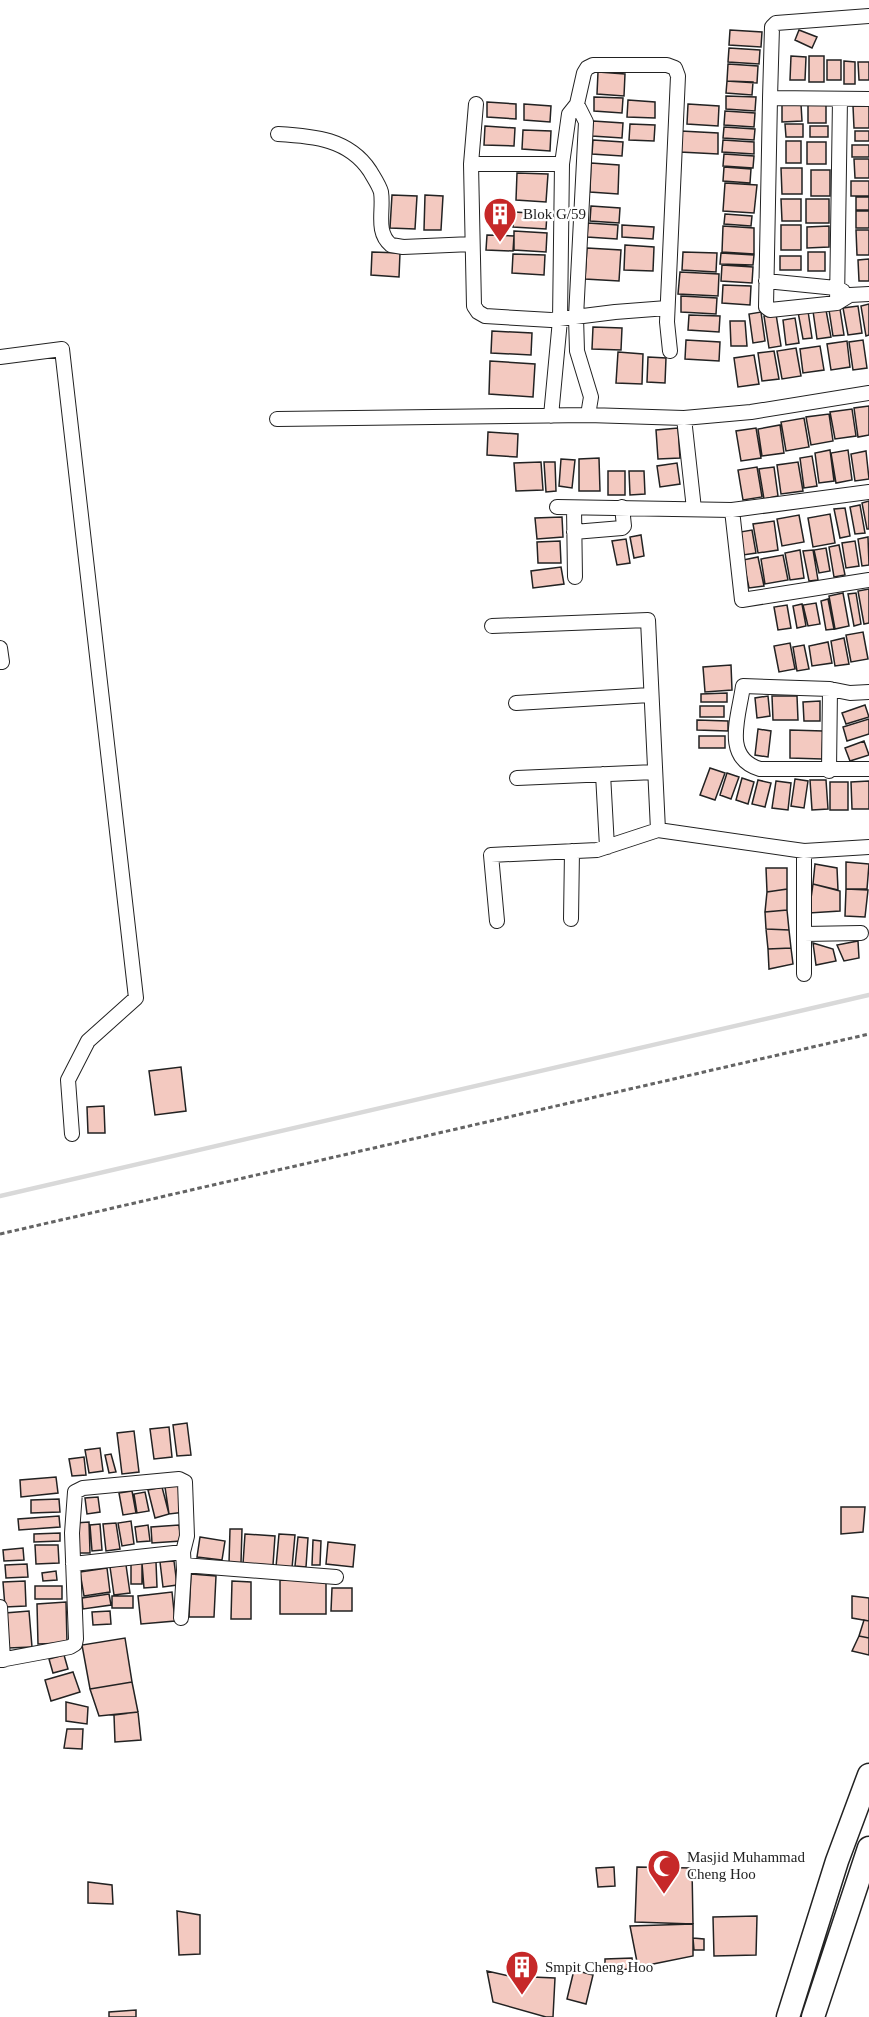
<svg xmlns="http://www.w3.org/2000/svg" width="869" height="2017" font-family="'Times New Roman',serif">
<rect width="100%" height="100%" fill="#fff"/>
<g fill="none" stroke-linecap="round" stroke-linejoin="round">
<path stroke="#d9d9d9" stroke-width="4.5" d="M0 1196 869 995"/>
</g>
<path fill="#f3c9c0" stroke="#222" stroke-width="1.5" d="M730 30 762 32 761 47 729 45Z
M799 30 817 37 812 48 795 40Z
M729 48 760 50 759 64 728 62Z
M791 56 806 57 805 80H790Z
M809 56H824V82H809Z
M827 60H841V80H827Z
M844 61 855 62V84H844Z
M858 62H869V80H859Z
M728 64 758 66 757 83 727 81Z
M598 72 625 74 624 96 597 94Z
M727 81 753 82 752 95 726 93Z
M726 96 756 97 755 111 726 109Z
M594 97 623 98 622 113 594 111Z
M628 100 655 102V118L627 117Z
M487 102 516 104V119L487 117Z
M524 104 551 106 550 122 524 120Z
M688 104 719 106 718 126 687 124Z
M782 104H801L802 121 782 122Z
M808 105H826V123H808Z
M853 106H869V128H854Z
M725 111 755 113 754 127 724 125Z
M593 121 623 123 622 138 592 136Z
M630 124 655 125 654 141 629 140Z
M785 124H803V137H786Z
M485 126 515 128 514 146 484 145Z
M810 126H828V137H810Z
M724 127 755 129 754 140 723 138Z
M523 130 551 131 550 151 522 149Z
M681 131 718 133V154L680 152Z
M855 131H869V141H855Z
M593 140 623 142 622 156 592 154Z
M723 140 754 142V154L722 152Z
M786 141H801V163H786Z
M807 142H826V164H807Z
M852 145H869V157H852Z
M724 154 754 156 753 168 723 166Z
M854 159H869V178H855Z
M591 163 619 165 618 194 590 192Z
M724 167 751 169 750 183 723 181Z
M781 168H802V194H782Z
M811 170H830V196H811Z
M517 173 548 174 546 202 516 200Z
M851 181H869V196H851Z
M725 183 757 185 754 213 723 211Z
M392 195 417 196 415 229 390 228Z
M425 195 443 196 441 230H424Z
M856 197H869V210H856Z
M781 199H801V221H782Z
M806 199H829V223H806Z
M591 206 620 208 619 223 590 221Z
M856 211H869V228H856Z
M514 212 547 214 546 229 513 227Z
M725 214 752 216 751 226 724 224Z
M588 223 618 225 617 239 587 237Z
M622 225 654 227 653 239 622 237Z
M781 225H801V250H781Z
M723 226 754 228V254L722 252Z
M829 226V247L807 248V227Z
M856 230H869V255H857Z
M514 231 547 233 546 252 514 250Z
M487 235 514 236 513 251 486 250Z
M625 245 654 247 653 271 624 270Z
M587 248 621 250 619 281 585 279Z
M372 252 400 253 399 277 371 275Z
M683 252 717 253 716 272 682 270Z
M808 252H825V271H808Z
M721 253 754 255 753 265 720 264Z
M513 254 545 255 544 275 512 273Z
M780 256H801V270H780Z
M869 259V281H859L858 260Z
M722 265 753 267 752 283 721 281Z
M680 272 719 274 718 296 678 294Z
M723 285 751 286 750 305 722 303Z
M681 296 717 298 716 314 681 312Z
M869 304V335L866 336 861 306Z
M858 306 862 333 848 335 843 308Z
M840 309 844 335 833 336 829 310Z
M826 310 831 337 817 339 813 311Z
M808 311 812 338 803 339 798 312Z
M761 312 765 341 753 343 749 314Z
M776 314 781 346 769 348 764 316Z
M689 315 720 316 719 332 688 330Z
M795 318 799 343 786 345 783 320Z
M730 321H745L747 346H731Z
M593 327 622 328 621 350 592 349Z
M492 331 532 333 531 355 491 353Z
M686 340 720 342 719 361 685 359Z
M863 340 867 368 853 370 849 342Z
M847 341 850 367 831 370 827 344Z
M820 346 824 370 803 373 800 349Z
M796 348 801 376 782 379 777 351Z
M774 351 779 379 762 381 758 353Z
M618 352 643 354 642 384 616 383Z
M754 355 759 384 738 387 734 358Z
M648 357 666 358 665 383 647 382Z
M490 361 535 364 533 397 489 394Z
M869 406V435L858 437 854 408Z
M852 409 856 436 835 439 830 412Z
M829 414 833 441 811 445 806 417Z
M804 418 809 447 786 451 781 422Z
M780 425 784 453 762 456 758 429Z
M678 428 680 458 658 459 656 430Z
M756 428 761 458 741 461 736 431Z
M488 432 518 434 517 457 487 455Z
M830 450 834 481 819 483 815 453Z
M848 450 852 480 836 483 831 453Z
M866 451 869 479 855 481 851 454Z
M812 456 817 486 804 488 800 458Z
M599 458 600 491H579V459Z
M561 459 575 460 572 488 559 486Z
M541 462 543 490 516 491 514 463Z
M544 462H555L556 491 546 492Z
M798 462 803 491 781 494 777 465Z
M677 463 680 484 660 487 657 466Z
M757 467 762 497 743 500 738 470Z
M774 467 778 496 764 499 759 469Z
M608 471H625V495H608Z
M629 471H644L645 494 630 495Z
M869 501V529H867L862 503Z
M860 505 865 533 855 534 850 507Z
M845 508 850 536 840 538 834 509Z
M830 514 835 543 813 547 808 518Z
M799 515 804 542 782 546 777 519Z
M562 517 563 537 537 539 535 518Z
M774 521 778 550 758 553 753 524Z
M752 530 756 553 743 555 740 532Z
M641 535 644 556 634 558 630 537Z
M868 537 869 565 862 566 858 539Z
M626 539 630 563 617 565 612 541Z
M560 541 561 563H538L537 542Z
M855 541 859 566 846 568 842 543Z
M839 545 845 575 834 577 829 547Z
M826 548 830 571 819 573 814 550Z
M800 550 804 578 790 580 785 553Z
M813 550 818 580 809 581 803 551Z
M783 555 788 580 765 584 761 559Z
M758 557 764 586 749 588 743 560Z
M561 567 564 584 533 588 531 571Z
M869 589V623L864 624 858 591Z
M843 593 849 626 835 629 829 596Z
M856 593 861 624 854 626 848 594Z
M828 599 834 629 826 630 821 601Z
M816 603 820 624 808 626 803 605Z
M802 604 806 626 797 628 793 606Z
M787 605 791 628 778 630 774 607Z
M863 632 868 659 851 662 846 635Z
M844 638 849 664 835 666 831 641Z
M828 642 832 663 812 666 809 646Z
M790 643 795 669 779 672 774 646Z
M804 645 809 669 797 671 793 647Z
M731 665 732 690 705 692 703 667Z
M727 693V702H701V694Z
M768 696 770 716 757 718 755 698Z
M772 696H797L798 720H773Z
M820 701V721H804L803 702Z
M865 705 869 717 846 724 842 713Z
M700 706H724V717H700Z
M869 719V734L847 741 843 727Z
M697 720 728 721V731L697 730Z
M758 729 771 731 768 757 755 755Z
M790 730 823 731 822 759 790 758Z
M699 736H725V748H699Z
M864 741 869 755 850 761 845 748Z
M710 768 725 773 715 800 700 795Z
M727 773 739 777 731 799 720 795Z
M742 778 754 782 748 804 736 800Z
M795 779 808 781 804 808 791 806Z
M758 780 771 783 765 807 752 804Z
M810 780H826L828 809 812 810Z
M776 781 791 783 788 810 772 808Z
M869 781V809H852L851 782Z
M830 782H848V810H830Z
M846 862 869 864 867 889H846Z
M815 864 837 868 838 890 813 884Z
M766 868H787V889L767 892Z
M813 884 840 891V911L809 913Z
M787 889V910L765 912 767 892Z
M846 889 868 890 865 917 845 916Z
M787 910 789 930 766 929 765 912Z
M766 929 789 930 791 948 768 949Z
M858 941 859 958 844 961 837 945Z
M813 943 833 949 836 961 816 965Z
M791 948 793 964 769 969 768 949Z
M181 1067 186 1111 155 1115 149 1071Z
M104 1106 105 1133H88L87 1107Z
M187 1423 191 1455 177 1456 173 1425Z
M169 1427 172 1457 154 1459 150 1429Z
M134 1431 139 1472 122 1474 117 1433Z
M100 1448 103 1471 89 1473 85 1450Z
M111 1454 116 1472 109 1473 105 1455Z
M84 1457 86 1475 72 1476 69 1459Z
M56 1477 58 1493 21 1497 20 1480Z
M181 1484 185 1512 169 1514 165 1487Z
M162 1487 169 1514 155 1518 148 1490Z
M132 1491 136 1513 123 1515 119 1493Z
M145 1492 149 1511 137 1513 134 1494Z
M98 1497 100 1512 87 1514 85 1498Z
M59 1499 60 1512 31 1513V1500Z
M841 1507H865L863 1532 841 1534Z
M59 1516 60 1527 19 1530 18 1519Z
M131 1521 134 1544 122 1546 118 1523Z
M89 1522 90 1553H76L75 1523Z
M116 1523 120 1549 106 1551 103 1524Z
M100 1524 102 1550 92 1551 90 1525Z
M148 1525 150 1541 137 1542 135 1527Z
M179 1525 181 1541 152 1543 151 1527Z
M230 1529H242L241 1563H229Z
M60 1533V1541L34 1542V1534Z
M245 1534 275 1536 273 1565 243 1564Z
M279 1534 295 1535 292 1568 276 1567Z
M200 1537 225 1541 222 1560 197 1557Z
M298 1537 308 1538 306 1567 295 1566Z
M313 1540 321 1541 320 1565H312Z
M328 1542 355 1545 353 1567 326 1564Z
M35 1545H58L59 1563 36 1564Z
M23 1548 24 1560 4 1561 3 1550Z
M174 1561 177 1585 163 1587 160 1562Z
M156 1562 157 1587 144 1588 142 1563Z
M131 1563H142V1584H131Z
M27 1564 28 1577 6 1578 5 1565Z
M126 1565 130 1593 114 1595 110 1567Z
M107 1568 110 1592 84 1596 80 1572Z
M56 1571 57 1580 43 1581 42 1573Z
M191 1574 216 1576 214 1617H189Z
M280 1580 326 1581V1614H280Z
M25 1581 26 1606 5 1607 3 1582Z
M232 1581 251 1582V1619H231Z
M35 1586H62V1599H35Z
M332 1588H352V1611H331Z
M172 1592 175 1621 141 1624 138 1596Z
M109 1594 111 1605 83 1609 82 1598Z
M112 1596H133V1608H112Z
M852 1596 869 1598V1621L852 1618Z
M66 1602 67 1643 38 1644 37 1604Z
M29 1611 32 1647 8 1648 5 1613Z
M110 1611 111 1624 93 1625 92 1612Z
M864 1620 869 1621V1638L859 1636Z
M859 1636 869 1638V1655L852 1651Z
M125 1638 132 1682 90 1689 82 1645Z
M64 1655 68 1669 53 1673 49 1659Z
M73 1672 80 1692 51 1701 45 1680Z
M132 1682 138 1712 99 1716 90 1689Z
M66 1702 88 1707 87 1724 66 1721Z
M138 1712 141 1740 115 1742 114 1715Z
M67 1729H83L82 1749 64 1748Z
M614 1867 615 1886 598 1887 596 1868Z
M637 1867 692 1868 693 1924 635 1922Z
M88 1882 112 1885 113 1904 88 1903Z
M177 1911 200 1915V1954L179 1955Z
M757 1916 756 1955 714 1956 713 1917Z
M693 1924V1956L638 1967 630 1926Z
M693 1938 704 1939V1950H694Z
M632 1958 633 1969 605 1970V1959Z
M574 1970 593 1975 586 2004 567 1999Z
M487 1971 509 1976 555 1978 553 2017H546L493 2002Z
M136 2010V2017H109V2012Z"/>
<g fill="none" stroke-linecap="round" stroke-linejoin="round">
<g stroke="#222" stroke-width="16">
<path id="street" d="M869 16 776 23 772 27 770 98 869 99
M770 98 766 307 770 310 837 303 850 295 869 294
M577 104 586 122 576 317 577 351 591 397 588 415
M278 134C314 136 349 139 370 171 374 178 379 185 381 192 384 210 375 232 391 245L403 247 472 244
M471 164 476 104
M562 164H471L474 306 478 312 485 316 551 320 615 312 667 308
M766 281 836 288 843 291
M837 303 840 99
M0 357 62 349 136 998 88 1041 68 1080 72 1134
M551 416 560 320 562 164 569 114 577 104 584 73 587 68 593 65H667L675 68 678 76 667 322 670 351
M684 418 694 509
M277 419 588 415 684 418 751 412 869 393
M557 507 732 510 869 492
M574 508 575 577
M732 510 742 600 869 580
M574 532 622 528 624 526 622 507
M492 626 648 620 658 830 804 851 869 847
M0 648 2 662H0
M869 692 850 693 830 689 743 686C739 716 722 758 760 769H869
M516 703 650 695
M829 771 830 689
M603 774 607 847
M517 778 655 772
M571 919 572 851
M497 921 491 855 597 850 658 830
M804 934 861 933
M804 974V851
M73 1564 183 1552
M184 1565 336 1577
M0 1607 3 1660
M0 1660 70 1647 75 1644 76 1639 72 1533 75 1492 83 1488 179 1479 185 1482 187 1536 183 1552 184 1570 181 1618"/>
</g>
<g stroke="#222" stroke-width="25">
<path id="primary" d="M788 2017 837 1861 869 1775
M813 2017 869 1848"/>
</g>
<path stroke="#646464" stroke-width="3" stroke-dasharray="4.5 3" stroke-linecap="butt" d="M0 1234 869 1034"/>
<use href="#street" stroke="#fff" stroke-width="14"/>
<use href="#primary" stroke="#fff" stroke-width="22"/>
</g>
<defs>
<g id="building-pin" transform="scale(1.725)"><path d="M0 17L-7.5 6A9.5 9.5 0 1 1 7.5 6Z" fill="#c62828" stroke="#fff"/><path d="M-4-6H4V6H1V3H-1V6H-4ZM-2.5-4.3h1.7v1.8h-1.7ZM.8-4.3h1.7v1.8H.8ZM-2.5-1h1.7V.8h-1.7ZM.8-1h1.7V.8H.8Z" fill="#fff"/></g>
<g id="mosque-pin" transform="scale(1.725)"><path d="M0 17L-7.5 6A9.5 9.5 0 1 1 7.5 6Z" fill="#c62828" stroke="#fff"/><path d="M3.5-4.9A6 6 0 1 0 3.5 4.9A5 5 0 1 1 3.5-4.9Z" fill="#fff"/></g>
</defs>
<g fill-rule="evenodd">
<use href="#building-pin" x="500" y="214"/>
<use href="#mosque-pin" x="664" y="1866"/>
<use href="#building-pin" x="522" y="1967"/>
</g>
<g text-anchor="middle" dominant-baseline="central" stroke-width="4.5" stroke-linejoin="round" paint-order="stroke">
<g font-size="15" fill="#222" stroke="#fff" text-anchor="start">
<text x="523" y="214">Blok G/59</text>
<text x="687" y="1857">Masjid Muhammad<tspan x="687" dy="17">Cheng Hoo</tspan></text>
<text x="545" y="1967">Smpit Cheng Hoo</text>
</g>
</g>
</svg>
